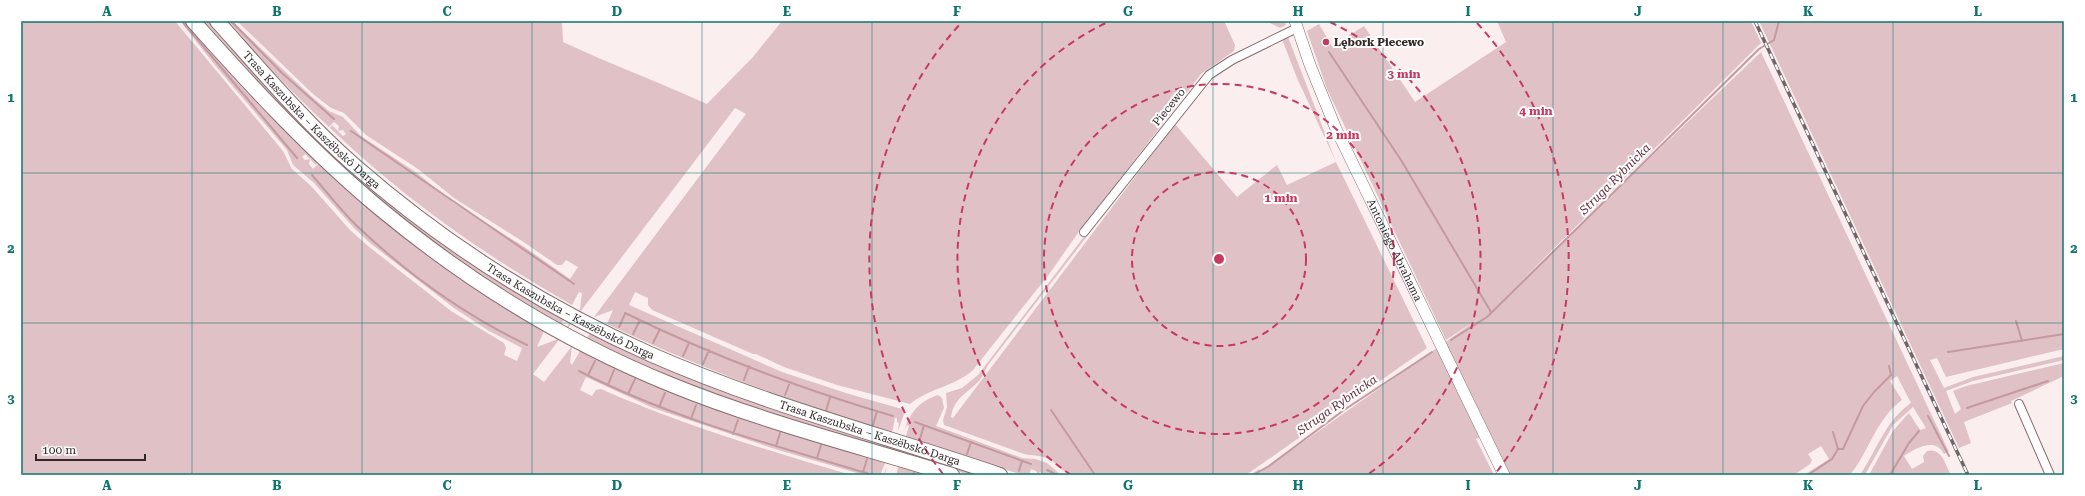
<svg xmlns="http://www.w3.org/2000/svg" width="2085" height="496" font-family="'Roboto Serif',serif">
<rect width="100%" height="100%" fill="#fbeeef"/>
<path fill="#e0c1c5" d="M21 21H175L283 151 292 169 311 186 350 230 368 246 451 311 504 343 506 348 504 355 517 361 522 348 489 331 454 308 370 243 354 228 314 183 293 165 287 150 218 69 180 21H185L226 68 318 162 316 165 305 154 302 157 305 160 310 159 309 164 313 169 319 163C348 188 377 214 407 239 448 273 495 302 541 329L544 331 537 347 558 339 580 309 582 293 579 292 572 305C483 254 404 199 330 128L332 125 343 136 346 134 343 130 338 131 339 126 334 122 329 127C293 93 259 58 226 21H232L312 97 329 111 343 117 361 136 417 173 454 203 523 246 570 279 578 267 566 260 562 265H557L522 241 454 198 418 169 366 135 344 113 331 108 313 94 237 21H562L563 42C610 64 659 82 707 104L753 57 782 21H1224L1235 45 1234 51 1201 74 1127 170 1084 232 1080 230 1050 273 973 370C954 387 929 388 910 404L837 385 784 367 756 354H753L652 310 648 305V298L635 292 629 305 782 372 849 394 902 409 904 414 898 431 899 423 897 422V418H895L892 433C795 403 699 368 607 324L613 310 594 317 746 114 735 108 533 374 544 382 572 346 570 362 572 365 580 351 657 386 731 415 897 465 885 463 881 473 884 474 887 466 885 475H864L775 449 653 408 586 377 580 390 592 396 596 390 601 389C682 425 767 450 851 475H21Z
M201 21H210L311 131 565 318 560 325C493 287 430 243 371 194 309 142 256 80 201 21Z
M1266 21H1285L1286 25 1280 28Z
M1497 21H1751L1761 43 1516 286 1761 52 1949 452 1944 454C1935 437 1916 448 1904 456L1912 469 1924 462 1923 456 1927 451C1942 447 1945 464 1951 475H1869L1893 431 1907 415 1909 413 1920 430 1926 428 1913 407 1893 425 1866 473 1865 475H1860C1877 450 1885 421 1911 403L1897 376 1890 381 1902 400C1876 419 1870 450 1850 475H1804L1829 459 1821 446 1808 454 1812 460 1810 464 1794 475H1510L1489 434 1476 439 1494 475H1250L1259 469 1260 471 1269 466 1481 317 1446 340 1327 89 1307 31 1319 24 1332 46 1364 26 1415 102 1506 42Z
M1759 21H2064V349L1946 377 1937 358 1930 360 1944 388 1973 377 2064 356V360L1973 381 1946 391 1955 414 1961 409 1953 391 1966 386 2064 363V376L2011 401 2012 403 1964 422 1971 443 1959 448Z
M1288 37 1336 162 1427 348 1246 475H1070C1062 471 1059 466 1052 461 1044 455 1033 456 1024 454L944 425 943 420 947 407 946 393 962 388 978 375 1086 234 1088 235 988 365C986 369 984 373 982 377 971 392 954 396 951 417L953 418 1175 124 1237 197 1277 165 1287 185 1336 162 1297 78 1282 39Z
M591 332 984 475H970L784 419 671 379 586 339Z
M938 395 942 398 944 408 936 426 1022 458 1035 459 1047 463 1061 475H1043L1040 472 1038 474 1036 471 1031 469 1029 475H1023L893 433 906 436 909 426 907 425 903 432 904 431C910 413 919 401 938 395Z
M899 465 930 475H896Z"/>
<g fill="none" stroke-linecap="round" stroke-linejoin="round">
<path stroke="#c39aa0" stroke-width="2" d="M182 21 297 158
M231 21 282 73 334 119
M1329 52 1401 160 1491 312
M351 131 574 284
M312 175C326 191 340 209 356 225 406 273 465 315 527 345
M625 313C711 355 801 389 893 416
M2016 321 2022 341
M619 327 625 314
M633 334 640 320
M1451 340 1487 317 1759 49 1774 40 1779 21
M653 343 660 329
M1948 352 2064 334
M683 356 689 343
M703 364 709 350
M579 371C673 419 773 445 873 475
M588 375 595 361
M744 380 749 366
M608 385 614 370
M628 394 635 379
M785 395 790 382
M659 407 665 393
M1967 408 2048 381
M1051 410 1095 475
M826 411 830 397
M1928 416 1949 456
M691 419 696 405
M915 422 1031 464
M873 425 877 411
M733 434 738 420
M920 439 924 425
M776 446 780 433
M1838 449H1843L1863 406 1874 392 1891 375 1889 366
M967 454 971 442
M817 458 821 445
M1047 470 1057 475
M1019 471 1022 461
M863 472 867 459
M913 475 914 473
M1253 475 1269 466 1344 410 1432 352
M1808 475 1832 459 1838 449 1833 432
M1890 475 1909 443 1919 431"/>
<g stroke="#876c6f" stroke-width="10">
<path id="minor" d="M1084 232 1209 75 1232 60 1297 28
M2019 404 2050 475"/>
</g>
<g stroke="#876c6f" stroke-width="12">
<g id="secondary">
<path id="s1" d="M1295 21 1310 65 1336 129 1504 475"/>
</g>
</g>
<g stroke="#876c6f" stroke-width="16">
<g id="motorway">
<path d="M193 21C251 86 311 151 378 207 467 281 565 342 672 385 763 422 859 446 952 475"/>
<path id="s2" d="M217 21C261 70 304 121 354 165 442 242 544 307 650 354 763 404 883 435 1000 475"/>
</g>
</g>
<use href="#minor" stroke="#fff" stroke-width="8"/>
<use href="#secondary" stroke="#fff" stroke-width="11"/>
<use href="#motorway" stroke="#fff" stroke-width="14"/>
<g stroke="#716667" stroke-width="3.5">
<path id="rail" d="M1755 21 1968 475"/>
</g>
<use href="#rail" stroke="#fff" stroke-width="2" stroke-dasharray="6" stroke-linecap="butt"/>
</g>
<path fill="none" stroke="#0f766e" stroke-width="1" stroke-opacity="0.55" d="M192 21V475M362 21V475M532 21V475M702 21V475M872 21V475M1042 21V475M1213 21V475M1383 21V475M1553 21V475M1723 21V475M1893 21V475M21 173H2064M21 323H2064"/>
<g fill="none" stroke="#c83960" stroke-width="2" stroke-dasharray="7 5">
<circle cx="1219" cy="259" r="87"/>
<circle cx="1219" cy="259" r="175"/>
<path d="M1071 475A262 262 0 0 1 1108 22M1330 22A262 262 0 0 1 1367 475"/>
<path d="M943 474A350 350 0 0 1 961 23M1477 23A350 350 0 0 1 1495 474"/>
</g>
<circle fill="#c83960" stroke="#fff" stroke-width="1.5" cx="1326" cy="42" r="4"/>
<g text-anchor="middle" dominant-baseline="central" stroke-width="4" stroke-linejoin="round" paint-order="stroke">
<g font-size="11" font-weight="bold" fill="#322728" stroke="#fff" text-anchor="start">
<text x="1334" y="42">Lębork Piecewo</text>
</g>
<g font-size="11" fill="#322728" stroke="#fff">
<text transform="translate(1169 107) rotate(-51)">Piecewo</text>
<text stroke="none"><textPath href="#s2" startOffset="137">Trasa Kaszubska – Kaszëbskô Darga</textPath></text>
<text stroke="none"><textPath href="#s1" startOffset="250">Antoniego Abrahama</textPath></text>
<text stroke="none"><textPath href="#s2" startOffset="461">Trasa Kaszubska – Kaszëbskô Darga</textPath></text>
<text stroke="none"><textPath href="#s2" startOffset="785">Trasa Kaszubska – Kaszëbskô Darga</textPath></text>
</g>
<g font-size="12" font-style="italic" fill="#622b37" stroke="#fff">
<text transform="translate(1615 179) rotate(-45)">Struga Rybnicka</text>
<text transform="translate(1337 405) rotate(-35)">Struga Rybnicka</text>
</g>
</g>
<circle cx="1219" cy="259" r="6" fill="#c83960" stroke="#fff" stroke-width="2"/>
<g font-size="12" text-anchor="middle" font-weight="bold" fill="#c83960" stroke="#fff" stroke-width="4" stroke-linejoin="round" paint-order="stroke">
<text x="1404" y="78">3 min</text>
<text x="1536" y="115">4 min</text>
<text x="1343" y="139">2 min</text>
<text x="1281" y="202">1 min</text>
</g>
<rect width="2085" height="496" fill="none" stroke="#ffffff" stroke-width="44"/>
<path d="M36 454v6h109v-6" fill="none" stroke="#322728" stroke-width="2"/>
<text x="42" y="454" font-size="12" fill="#322728" stroke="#ffffff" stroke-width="3" paint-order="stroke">100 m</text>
<rect x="22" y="22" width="2041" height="452" fill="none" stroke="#0f766e" stroke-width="1.5"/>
<g font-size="13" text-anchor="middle" font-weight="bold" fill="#0f766e">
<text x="107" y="16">A</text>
<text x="277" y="16">B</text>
<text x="447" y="16">C</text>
<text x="617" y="16">D</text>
<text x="787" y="16">E</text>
<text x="957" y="16">F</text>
<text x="1128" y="16">G</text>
<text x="1298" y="16">H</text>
<text x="1468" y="16">I</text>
<text x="1638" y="16">J</text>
<text x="1808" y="16">K</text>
<text x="1978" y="16">L</text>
<text x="11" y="102">1</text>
<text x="2074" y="102">1</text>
<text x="11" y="253">2</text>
<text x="2074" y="253">2</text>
<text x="11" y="403">3</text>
<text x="2074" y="403">3</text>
<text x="107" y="490">A</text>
<text x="277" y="490">B</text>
<text x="447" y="490">C</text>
<text x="617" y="490">D</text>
<text x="787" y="490">E</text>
<text x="957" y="490">F</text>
<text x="1128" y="490">G</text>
<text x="1298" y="490">H</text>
<text x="1468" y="490">I</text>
<text x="1638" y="490">J</text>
<text x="1808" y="490">K</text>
<text x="1978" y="490">L</text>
</g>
</svg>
